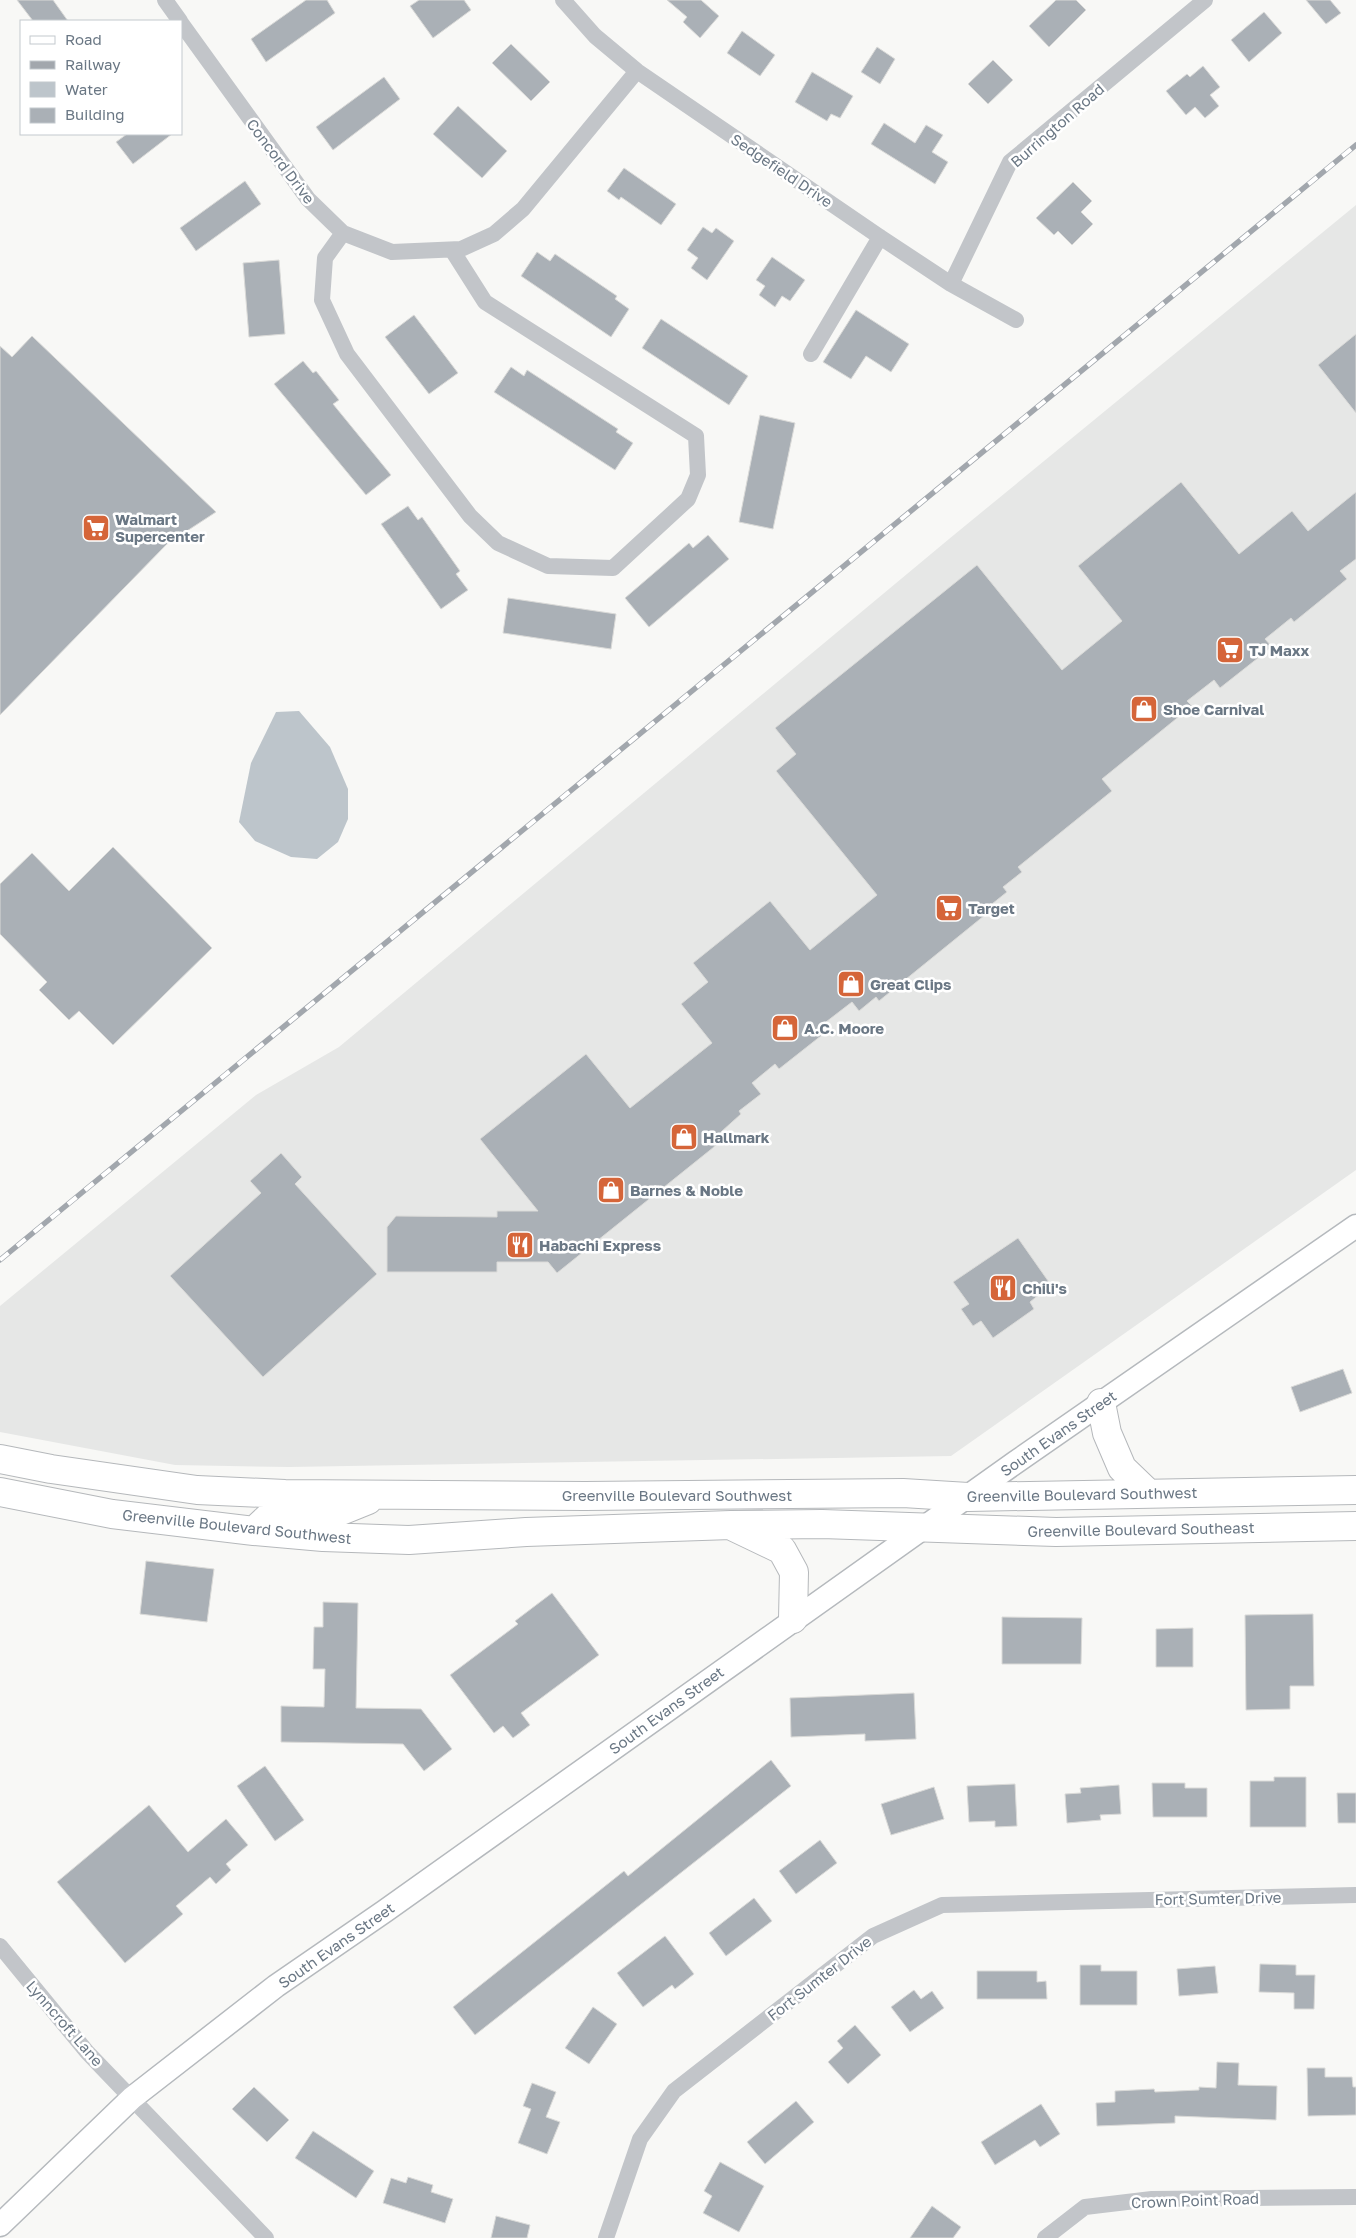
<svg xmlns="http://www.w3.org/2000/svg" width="1356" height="2238" font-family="'Golos Text',sans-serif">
<rect width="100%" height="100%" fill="#f8f8f6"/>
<path fill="#e6e7e6" d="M1356 205V1170L951 1456 289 1467 175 1465 0 1432V1306L256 1095 339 1047 949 539Z"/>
<path fill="#bdc5cb" d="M299 711 330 747 348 789V819L338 842 317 859 291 857 255 841 239 822 251 763 276 712Z"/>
<path fill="#aab0b6" stroke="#dadad8" d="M17 0H53L68 21H33Z
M306 0H327L335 13 266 62 251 39Z
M419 0H464L471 10 433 38 410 6Z
M667 0H701L719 16 700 38 683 22 687 17Z
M1056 0H1076L1086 10 1049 47 1029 26Z
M1306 0H1330L1341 13 1326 24Z
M1264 12 1282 33 1249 62 1231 40Z
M742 31 775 55 760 76 727 53Z
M511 44 550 82 531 101 492 63Z
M877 47 895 59 880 84 861 72Z
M993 60 1013 80 988 104 968 84Z
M1203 66 1220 87 1210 95 1219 106 1205 118 1195 107 1186 115 1166 91 1187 74 1190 77Z
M812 72 853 96 840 118 831 114 827 121 795 102Z
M384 77 400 99 333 150 316 127Z
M458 106 507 151 482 178 433 134Z
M884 123 915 143 926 125 943 135 932 152 948 162 935 184 871 144Z
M127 134H172L133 164 116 142Z
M624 168 676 204 661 225 621 197 619 200 607 191Z
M245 181 261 204 196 251 180 228Z
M1073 182 1092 201 1081 212 1093 224 1072 245 1058 231 1054 235 1036 218Z
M703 227 712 233 716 228 734 241 707 280 691 268 698 258 687 250Z
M537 252 550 261 555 254 617 296 615 299 629 309 611 337 521 276Z
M772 257 805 280 790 301 782 296 775 307 759 295 765 286 756 280Z
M279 260 285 334 249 337 243 263Z
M856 310 909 344 891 372 866 356 851 379 823 362Z
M414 315 458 373 429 394 385 337Z
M661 319 748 376 729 405 642 348Z
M1356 334V413L1318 365Z
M32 336 216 512 167 544 0 715V346L12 357Z
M303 361 313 373 316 371 339 400 333 404 391 475 366 495 274 384Z
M511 367 524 376 527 370 618 429 616 432 633 443 615 470 494 392Z
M760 415 795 423 773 529 739 522Z
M1181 482 1239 554 1292 511 1308 531 1356 492V559L1340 571 1347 579 1294 622 1291 618 1265 639 1272 647 1220 688 1214 680 1187 701 1192 706 1102 779 1112 791 1018 867 1022 872 1003 887 1007 892 987 908 990 911 879 1001 876 997 859 1011 852 1002 826 1022 831 1028 779 1069 775 1064 752 1083 761 1094 739 1111 741 1114 721 1132 714 1147 557 1273 548 1262H497V1272H387V1227L396 1216 497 1217V1211H538L480 1139 586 1054 630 1108 712 1043 681 1004 708 982 693 963 770 901 810 950 877 895 776 771 796 754 775 728 977 565 1062 670 1122 621 1078 566Z
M408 506 418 520 422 517 460 571 456 574 468 590 441 609 381 524Z
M708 535 729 559 649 627 625 598 689 543 693 548Z
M508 598 616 614 611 649 503 633Z
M113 847 212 948 113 1045 79 1011 69 1020 39 990 47 982 0 934V884L32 853 69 891Z
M281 1153 302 1177 295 1184 377 1274 263 1377 170 1276 261 1193 250 1181Z
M1018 1238 1051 1285 1030 1302 1034 1309 993 1338 981 1321 973 1326 961 1309 969 1304 953 1282Z
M1343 1369 1352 1393 1300 1412 1291 1387Z
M146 1561 214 1569 207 1622 140 1614Z
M552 1593 599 1655 521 1713 530 1725 513 1738 503 1726 494 1733 450 1675 518 1624 515 1621Z
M323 1602 358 1603 356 1708 421 1709 452 1749 424 1771 403 1744 281 1742V1706L324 1707 325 1669H313L314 1627H323Z
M1313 1614 1314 1686H1290V1709L1246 1710 1245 1615Z
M1002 1617 1082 1618 1081 1664H1002Z
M1193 1628V1667H1156V1629Z
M914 1693 916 1739 865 1741V1734L791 1737 790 1698Z
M771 1760 791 1786 475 2035 453 2007 624 1871 628 1876Z
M265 1766 304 1820 275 1841 237 1786Z
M1274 1777H1306V1827H1250V1781H1274Z
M1152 1783H1185V1788H1207V1817H1153Z
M1015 1784 1017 1826 995 1827V1821L969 1822 967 1786Z
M1119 1785 1121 1814 1100 1815 1101 1820 1067 1823 1065 1794 1081 1793 1080 1788Z
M934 1787 944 1819 891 1835 881 1804Z
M1337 1793H1356V1823H1338Z
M149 1805 188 1852 226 1819 248 1845 226 1864 231 1870 216 1884 210 1877 176 1906 183 1914 125 1963 57 1882Z
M820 1840 837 1863 796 1894 779 1871Z
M754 1898 772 1921 726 1956 709 1933Z
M665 1936 694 1974 675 1989 672 1985 643 2007 617 1973Z
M1260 1964 1296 1965V1975H1315L1314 2009H1294V1993L1259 1992Z
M1080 1965H1101V1971H1137V2005H1080Z
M1215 1966 1218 1993 1179 1996 1177 1969Z
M977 1971H1037V1982L1046 1981 1047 1999H977Z
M914 1990 921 1999 932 1991 944 2008 910 2032 891 2007Z
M593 2007 617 2024 589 2064 565 2048Z
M855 2025 881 2055 848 2084 828 2062 843 2048 837 2041Z
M1217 2062 1239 2063 1238 2085 1277 2086 1276 2120 1175 2116V2123L1097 2126 1096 2103 1115 2102V2091L1154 2089 1155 2092 1199 2090V2087L1216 2088Z
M1307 2068H1325V2077H1352L1353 2087H1356V2115L1308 2116Z
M532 2083 556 2092 546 2117 560 2122 547 2154 518 2143 531 2109 523 2106Z
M254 2087 289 2120 267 2142 232 2109Z
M796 2101 814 2122 765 2164 747 2142Z
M1041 2104 1060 2134 1040 2147 1035 2140 995 2165 981 2142Z
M313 2131 374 2171 356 2198 295 2158Z
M720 2162 764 2186 739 2232 703 2213 712 2196 704 2191Z
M408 2177 433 2185 431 2192 453 2199 445 2223 383 2203 391 2178 406 2183Z
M932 2206 961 2227 953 2238H910Z
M496 2216 530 2225 527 2238H491Z"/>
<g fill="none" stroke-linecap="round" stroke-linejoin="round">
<g stroke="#b5b9bd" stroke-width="25">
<path id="secondary" d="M0 2225 132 2098 276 1986 385 1911 1016 1462 1356 1226"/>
</g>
<g stroke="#b5b8bb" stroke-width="30">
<path id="highway" d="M1101 1403 1107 1433 1122 1468 1148 1493
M0 1459 51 1469 197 1490 285 1494 585 1496 903 1493 968 1497 1356 1490
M0 1492 112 1514 254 1531 323 1537 409 1540 526 1532 731 1525 822 1524 1056 1532 1356 1526
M734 1527 782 1550 794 1572 793 1619
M254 1531 270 1516 280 1514 331 1515 368 1500"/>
</g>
<path stroke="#c2c5c9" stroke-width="16" d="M165 0 180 21
M563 0 595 36 637 71 880 237 951 284 1016 320
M181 23 308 199 343 233 392 252 461 249 494 234 523 209 637 71
M343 233 325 258 322 300 347 354 470 516 498 543 548 566 613 568 688 499 698 475 696 436 485 302 452 250
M951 284 1010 162 1205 0
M811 354 880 237
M0 1946 87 2052 266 2238
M606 2238 640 2139 674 2091 873 1936 942 1905 1356 1895
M1045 2238 1085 2207 1152 2199 1356 2197"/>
<use href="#secondary" stroke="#fff" stroke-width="22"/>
<use href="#highway" stroke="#fff" stroke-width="28"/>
<g stroke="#a2a7ad" stroke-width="5.5">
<path id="rail" d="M0 1260 1356 145"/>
</g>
<use href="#rail" stroke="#fff" stroke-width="4" stroke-dasharray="11" stroke-linecap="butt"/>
</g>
<defs>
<g id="supermarket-square" transform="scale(1.4375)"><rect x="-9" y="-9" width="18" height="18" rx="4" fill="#d56539" stroke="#fff"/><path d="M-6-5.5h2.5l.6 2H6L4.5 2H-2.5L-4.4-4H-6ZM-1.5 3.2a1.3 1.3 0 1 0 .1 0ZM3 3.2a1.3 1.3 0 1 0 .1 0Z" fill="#fff"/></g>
<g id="shop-square" transform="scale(1.4375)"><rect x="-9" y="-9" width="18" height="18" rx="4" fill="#d56539" stroke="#fff"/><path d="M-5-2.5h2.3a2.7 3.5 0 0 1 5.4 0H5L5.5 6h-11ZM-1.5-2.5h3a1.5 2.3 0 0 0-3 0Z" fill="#fff"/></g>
<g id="restaurant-square" transform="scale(1.4375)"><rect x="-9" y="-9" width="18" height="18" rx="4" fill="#d56539" stroke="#fff"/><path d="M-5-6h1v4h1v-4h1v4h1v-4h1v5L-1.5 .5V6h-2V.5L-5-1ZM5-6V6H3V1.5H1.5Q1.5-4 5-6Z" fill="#fff"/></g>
</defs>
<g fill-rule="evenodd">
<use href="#supermarket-square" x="96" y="528"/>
<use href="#supermarket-square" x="1230" y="650"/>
<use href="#shop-square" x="1144" y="709"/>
<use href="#supermarket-square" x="949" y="908"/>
<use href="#shop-square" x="851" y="984"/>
<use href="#shop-square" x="785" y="1028"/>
<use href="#shop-square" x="684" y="1137"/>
<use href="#shop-square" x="611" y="1190"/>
<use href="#restaurant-square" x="520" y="1245"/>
<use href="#restaurant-square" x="1003" y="1288"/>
</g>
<g text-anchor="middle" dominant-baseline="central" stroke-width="5" stroke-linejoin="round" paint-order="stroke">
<g font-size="15" fill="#6a7784" stroke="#fff">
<text transform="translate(1057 125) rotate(-41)">Burrington Road</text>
<text transform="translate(281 161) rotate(53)">Concord Drive</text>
<text transform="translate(782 170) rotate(34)">Sedgefield Drive</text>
<text transform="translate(1058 1433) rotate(-35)">South Evans Street</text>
<text transform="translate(1082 1494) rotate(-1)">Greenville Boulevard Southwest</text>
<text x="677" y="1495">Greenville Boulevard Southwest</text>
<text transform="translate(237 1526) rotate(6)">Greenville Boulevard Southwest</text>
<text transform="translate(1141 1529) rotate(-1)">Greenville Boulevard Southeast</text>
<text transform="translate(666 1710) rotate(-36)">South Evans Street</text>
<text transform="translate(1218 1898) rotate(-1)">Fort Sumter Drive</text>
<text transform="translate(336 1945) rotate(-35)">South Evans Street</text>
<text transform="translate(819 1978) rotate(-38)">Fort Sumter Drive</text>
<text transform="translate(65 2023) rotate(49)">Lynncroft Lane</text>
<text transform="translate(1195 2200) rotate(-2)">Crown Point Road</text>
</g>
<g font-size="15" font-weight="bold" fill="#6a7784" stroke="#fff" text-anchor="start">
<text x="115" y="519">Walmart<tspan x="115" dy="17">Supercenter</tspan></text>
<text x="1249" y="650">TJ Maxx</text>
<text x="1163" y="709">Shoe Carnival</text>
<text x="968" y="908">Target</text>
<text x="870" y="984">Great Clips</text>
<text x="804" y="1028">A.C. Moore</text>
<text x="703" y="1137">Hallmark</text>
<text x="630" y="1190">Barnes &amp; Noble</text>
<text x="539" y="1245">Habachi Express</text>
<text x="1022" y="1288">Chili's</text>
</g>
</g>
<rect x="20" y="20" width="162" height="115" fill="#ffffff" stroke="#c3c9ce"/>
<rect x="30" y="36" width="25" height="8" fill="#ffffff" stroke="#c3c9ce"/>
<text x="65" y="45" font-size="15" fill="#6a7784">Road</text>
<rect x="30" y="61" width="25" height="8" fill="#a2a7ad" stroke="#c3c9ce"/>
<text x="65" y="70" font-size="15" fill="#6a7784">Railway</text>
<rect x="30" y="82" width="25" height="15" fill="#bdc5cb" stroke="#c3c9ce"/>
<text x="65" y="95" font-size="15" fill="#6a7784">Water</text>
<rect x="30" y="108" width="25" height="15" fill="#aab0b6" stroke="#c3c9ce"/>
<text x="65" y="120" font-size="15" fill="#6a7784">Building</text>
</svg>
